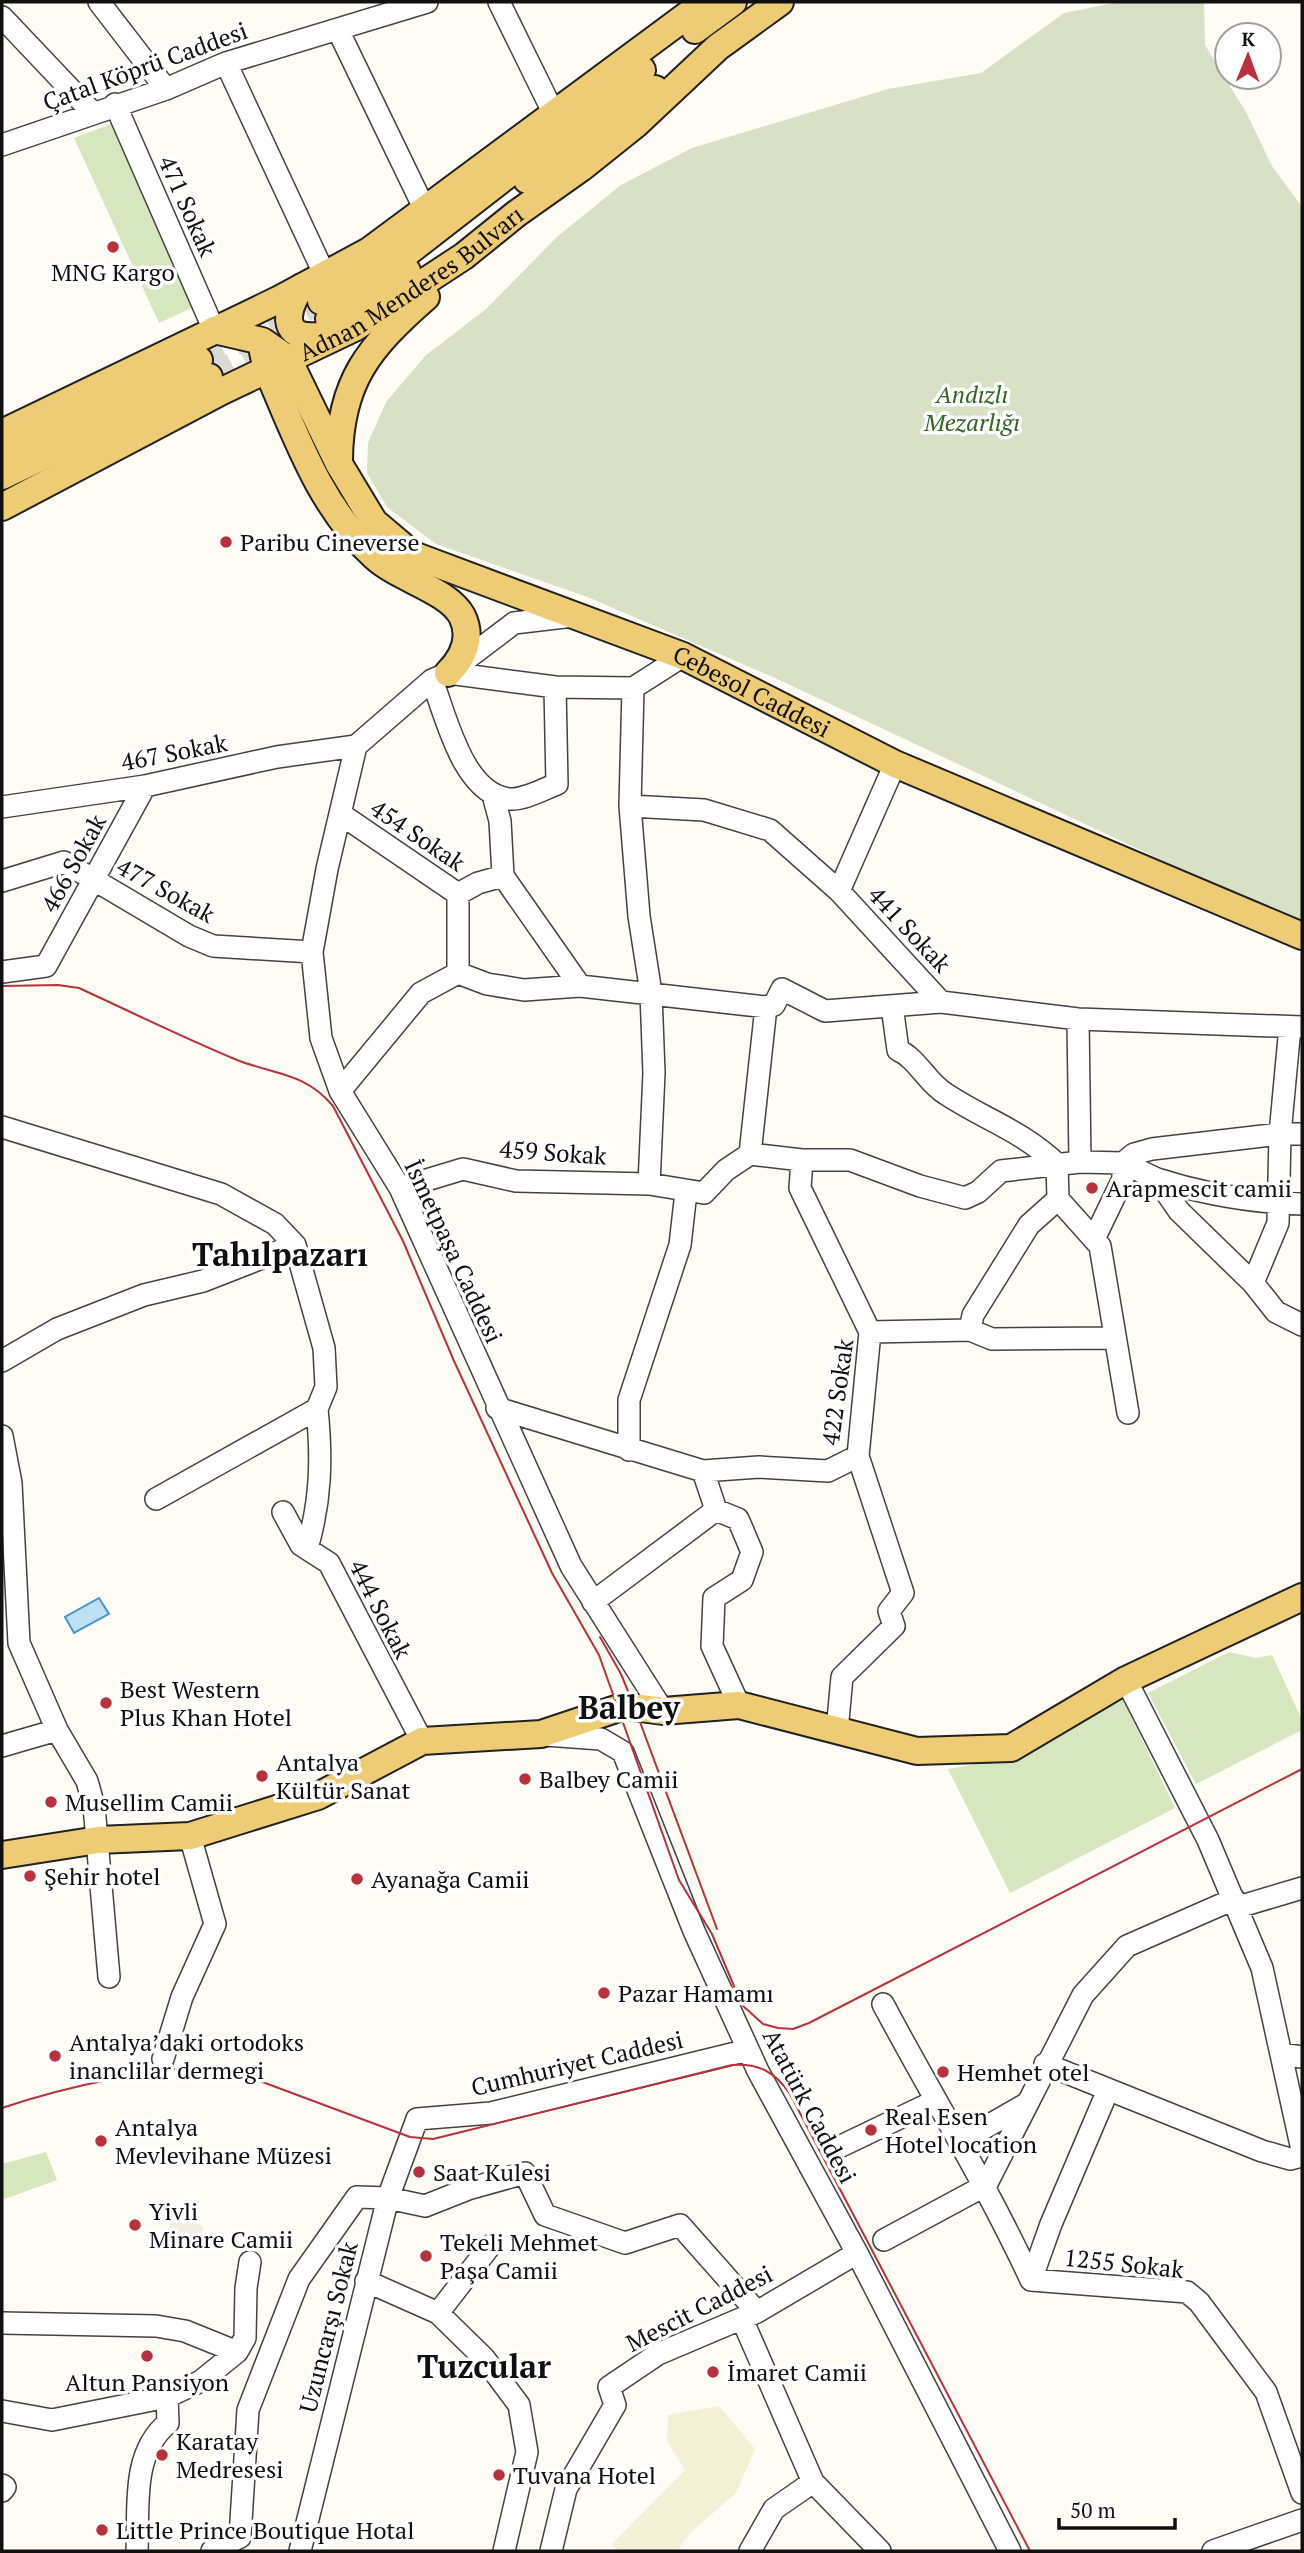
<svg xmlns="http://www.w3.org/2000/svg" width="1304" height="2553" font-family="'PT Serif',serif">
<rect width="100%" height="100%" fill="#fefcf5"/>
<path fill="#f3f0d6" d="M719 2406 755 2449 736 2493 690 2533 677 2551H618L612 2544 685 2470 667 2441 668 2415Z"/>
<path fill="#d6e7c0" d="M111 124 196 306 159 323 74 138Z
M1229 1652 1256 1658 1272 1655 1302 1720V1730L1196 1784 1148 1693Z
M1123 1700 1175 1808 1010 1893 948 1769 1010 1758Z
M46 2152 57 2180 2 2200V2164Z"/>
<path fill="#d8e0c6" d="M1119 2H1204L1205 45 1246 112 1272 166 1302 207V926L775 678 590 598 436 544 387 507 367 473 368 443 386 402 426 355 485 310 558 236 621 185 692 148 888 89 981 73 1064 13Z"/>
<path fill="#efece2" d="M176 2214 204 2227 195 2244 163 2238Z"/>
<path fill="#bde0f2" stroke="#4997c4" stroke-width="2" d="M99 1598 109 1614 74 1633 65 1617Z"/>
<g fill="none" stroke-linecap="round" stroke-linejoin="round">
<path stroke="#dad9d3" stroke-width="26" stroke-dasharray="26 13" stroke-linecap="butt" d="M199 360 321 301
M209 377 283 341"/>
<g stroke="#434343" stroke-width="24">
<path id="minor" d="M99 2 166 89
M499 2 553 112
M2 17 92 112
M338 30 426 212
M226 63 322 269
M115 104 214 330
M2 145 166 89 226 63 427 2
M448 673 555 687 633 688 683 656
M432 680C446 716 463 795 510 799 524 800 544 789 557 784L555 687
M633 688 630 806 639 916 651 993 654 1073 649 1184
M356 746 327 869 312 952 321 1038 340 1091 400 1188 571 1566 663 1711
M356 746 432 680 448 673 514 623 573 616
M493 795 500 821 503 876 580 986
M630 806 704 810 770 830 839 891 941 1002 1078 1019 1302 1027
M2 807 145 786 277 757 356 746
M342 815 458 894 478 883 503 876
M2 881 64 862 189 936 213 946 312 952
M839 891 895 764
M458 894V973
M2 972 46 966 145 786
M892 1006 898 1050C918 1059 927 1083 946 1094 987 1121 1019 1129 1057 1164L1058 1199 1100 1246 1128 1413
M1078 1019 1080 1162
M340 1091 421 993 458 973 487 984 524 990 580 986 766 1007 774 1005 782 989 825 1011 941 1002
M2 1127 221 1194 275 1224 295 1245 324 1348 326 1387 317 1409 156 1499
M750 1154 766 1007
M802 1160 800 1188 870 1332
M1157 1179C1206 1195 1251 1202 1302 1204
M400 1188 463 1169 516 1181 649 1184 704 1193 726 1170 750 1154 802 1160H850L920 1186 965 1198 978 1192 1001 1171 1080 1162 1123 1163 1134 1154 1152 1149 1280 1134H1302
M1094 1239 1123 1179V1163L1157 1179 1179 1211 1253 1283 1276 1312 1302 1325
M1253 1283 1278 1223 1280 1134 1290 1027
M970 1330 973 1315 1029 1225 1058 1199
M2 1361 57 1329 144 1295 203 1281 295 1245
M497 1408 703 1471 759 1467 828 1471 858 1456 870 1332 970 1330 992 1339 1113 1338
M2 1436 11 1483 19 1643 57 1730 87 1781 94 1806 109 1977
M629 1450V1400L680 1245 686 1192
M703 1471 716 1510 738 1519 752 1552 742 1580 714 1598 712 1646 739 1705
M283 1512 301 1545 329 1563 422 1741
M307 1548C321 1501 322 1458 317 1409
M593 1602 716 1510
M1126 1680 1208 1840 1262 1968 1302 2150
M837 1731 842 1677 894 1626 889 1611 903 1593 858 1456
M545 1735 601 1739 623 1752 694 1931 758 2071 857 2253 1010 2551
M2 1746 57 1730
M1238 1907 1302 1888
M883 2004C932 2096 987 2185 1031 2280
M1281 2054 1302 2057
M163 2059 182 1997 215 1924 190 1836
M1045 2064 1262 2151 1290 2159 1302 2156
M960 2142 1026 2104
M837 2148 935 2101
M884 2240 986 2185 1083 1995 1127 1946 1234 1899
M1031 2280 1187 2292 1199 2302 1266 2392 1302 2493
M1031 2280 1051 2224 1108 2090
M366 2281 438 2313 484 2358 519 2405 527 2452 504 2551
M438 2313 490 2246
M742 2319 813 2482 774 2509 750 2551
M2 2323 156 2326 185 2331 237 2352
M2 2411 52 2420 167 2397 201 2381 237 2352 245 2338 246 2288 250 2262
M813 2482 880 2551
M2 2485 5 2487 2 2491
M137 2551C139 2508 131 2453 168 2423L167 2397
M212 2551 240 2537 248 2410 299 2279 357 2197 388 2198 425 2206 468 2189 525 2173 545 2215 625 2243 680 2225 757 2312
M300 2551 388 2198 417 2119 491 2113 748 2050
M551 2551 566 2489 615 2405 609 2387 658 2354 757 2312 857 2253
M1213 2551 1302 2520"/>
</g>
<g stroke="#212121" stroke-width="30">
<g id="major">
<path d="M695 30 733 2"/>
<path d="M527 180 655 89"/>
<path d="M302 287C290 300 278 333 307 336 316 337 326 335 336 335"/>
<path d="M321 301 408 252 642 70"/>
<path d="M329 319 407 271"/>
<path id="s1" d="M214 330 262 341 288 359 339 464 374 522 413 555 683 656 895 764 1302 936"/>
<path d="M263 352 267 369C296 436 320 507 375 557 399 579 448 590 462 616 473 638 463 658 448 673"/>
<path d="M2 433 280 299 369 251 705 2"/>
<path d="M2 454 199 360"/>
<path d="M339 459C340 381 369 347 426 297"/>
<path d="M2 476 209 377"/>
<path id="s2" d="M2 507 222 391 354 328 464 256 516 214 581 168 636 124 718 47 780 2"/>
<path d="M2 1855 98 1840 190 1836 318 1796 422 1741 541 1734 625 1706 663 1711 739 1705 917 1751 1011 1748 1126 1680 1302 1597"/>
</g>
</g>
<use href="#minor" stroke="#fff" stroke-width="21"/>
<use href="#major" stroke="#eecc75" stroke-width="26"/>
<path stroke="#b7323d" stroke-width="2" d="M2 986 58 985 79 988C131 1012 184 1038 237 1060 275 1075 304 1072 333 1106L403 1241 454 1361 552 1573 599 1655 679 1880 712 1934 742 2005 763 2024 778 2028 793 2029 809 2023 1302 1769
M600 1637 621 1674 634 1706 717 1929
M2 2108C61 2088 163 2064 225 2068L410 2137 433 2139 732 2065C759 2063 775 2072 790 2094L1030 2551"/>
</g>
<g fill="#b7323d" stroke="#fff" stroke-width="2.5">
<circle cx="113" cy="247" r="7"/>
<circle cx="226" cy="542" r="7"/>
<circle cx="1092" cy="1188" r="7"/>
<circle cx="106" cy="1703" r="7"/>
<circle cx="262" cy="1776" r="7"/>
<circle cx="525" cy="1779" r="7"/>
<circle cx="51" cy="1802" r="7"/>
<circle cx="30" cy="1876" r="7"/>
<circle cx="357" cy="1879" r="7"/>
<circle cx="604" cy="1993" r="7"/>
<circle cx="55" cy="2056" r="7"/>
<circle cx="943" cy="2072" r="7"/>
<circle cx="871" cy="2130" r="7"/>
<circle cx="101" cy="2141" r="7"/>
<circle cx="419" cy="2172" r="7"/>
<circle cx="135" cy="2225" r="7"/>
<circle cx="426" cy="2256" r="7"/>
<circle cx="147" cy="2356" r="7"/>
<circle cx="713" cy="2372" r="7"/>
<circle cx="162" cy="2455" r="7"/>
<circle cx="499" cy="2475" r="7"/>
<circle cx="102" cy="2530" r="7"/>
</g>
<g text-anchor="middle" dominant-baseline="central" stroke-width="7" stroke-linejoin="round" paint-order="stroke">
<g font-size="24" fill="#101010" stroke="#fff">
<text transform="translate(145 66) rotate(-20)">Çatal Köprü Caddesi</text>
<text transform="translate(188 206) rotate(66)">471 Sokak</text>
<text stroke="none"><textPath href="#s2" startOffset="467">Adnan Menderes Bulvarı</textPath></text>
<text stroke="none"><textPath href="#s1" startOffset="682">Cebesol Caddesi</textPath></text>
<text transform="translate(174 752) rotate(-11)">467 Sokak</text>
<text transform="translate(418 835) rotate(34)">454 Sokak</text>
<text transform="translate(73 863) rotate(-61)">466 Sokak</text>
<text transform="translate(166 890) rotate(29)">477 Sokak</text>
<text transform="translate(910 929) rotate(47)">441 Sokak</text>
<text transform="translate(553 1152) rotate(4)">459 Sokak</text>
<text transform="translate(454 1251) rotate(65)">İsmetpaşa Caddesi</text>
<text transform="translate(837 1392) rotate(-82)">422 Sokak</text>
<text transform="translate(381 1609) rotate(63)">444 Sokak</text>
<text transform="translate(577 2063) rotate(-13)">Cumhuriyet Caddesi</text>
<text transform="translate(810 2106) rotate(62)">Atatürk Caddesi</text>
<text transform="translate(1124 2263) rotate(6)">1255 Sokak</text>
<text transform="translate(699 2308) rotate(-27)">Mescit Caddesi</text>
<text transform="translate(328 2327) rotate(-76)">Uzuncarşı Sokak</text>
</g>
<g font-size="24" fill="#101010" stroke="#fff" text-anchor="start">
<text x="113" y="272" text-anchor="middle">MNG Kargo</text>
<text x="240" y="542">Paribu Cineverse</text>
<text x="1106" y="1188">Arapmescit camii</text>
<text x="120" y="1689">Best Western<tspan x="120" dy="28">Plus Khan Hotel</tspan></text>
<text x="276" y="1762">Antalya<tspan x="276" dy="28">Kültür Sanat</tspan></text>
<text x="539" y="1779">Balbey Camii</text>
<text x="65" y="1802">Musellim Camii</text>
<text x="44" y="1876">Şehir hotel</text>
<text x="371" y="1879">Ayanağa Camii</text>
<text x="618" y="1993">Pazar Hamamı</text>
<text x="69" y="2042">Antalya’daki ortodoks<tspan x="69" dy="28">inanclilar dermegi</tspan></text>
<text x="957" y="2072">Hemhet otel</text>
<text x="885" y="2116">Real Esen<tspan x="885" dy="28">Hotel location</tspan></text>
<text x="115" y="2127">Antalya<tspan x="115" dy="28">Mevlevihane Müzesi</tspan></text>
<text x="433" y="2172">Saat Kulesi</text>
<text x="149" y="2211">Yivli<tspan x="149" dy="28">Minare Camii</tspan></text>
<text x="440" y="2242">Tekeli Mehmet<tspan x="440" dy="28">Paşa Camii</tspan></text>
<text x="727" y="2372">İmaret Camii</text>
<text x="147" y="2382" text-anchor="middle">Altun Pansiyon</text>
<text x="176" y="2441">Karatay<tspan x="176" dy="28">Medresesi</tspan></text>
<text x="513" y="2475">Tuvana Hotel</text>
<text x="116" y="2530">Little Prince Boutique Hotal</text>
</g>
<g font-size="24" font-style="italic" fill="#346424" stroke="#fff">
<text x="972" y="394">Andızlı<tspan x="972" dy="28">Mezarlığı</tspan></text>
</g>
<g font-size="32" font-weight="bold" fill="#101010" stroke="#fff">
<text x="280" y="1254">Tahılpazarı</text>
<text x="629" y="1707">Balbey</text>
<text x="484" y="2366">Tuzcular</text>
</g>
</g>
<rect width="1304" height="2553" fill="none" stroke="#101010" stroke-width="7"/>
<g transform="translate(1248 56) rotate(1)"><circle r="33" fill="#ffffff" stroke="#9f9f9f" stroke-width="2"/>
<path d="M0-5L12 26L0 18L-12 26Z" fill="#b7323d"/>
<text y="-10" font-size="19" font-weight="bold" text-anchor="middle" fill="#101010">K</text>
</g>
<path d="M1059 2518v10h116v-10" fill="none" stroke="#101010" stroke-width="3.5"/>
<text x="1070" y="2518" font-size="21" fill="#101010" stroke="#ffffff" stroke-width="5" paint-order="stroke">50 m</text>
</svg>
